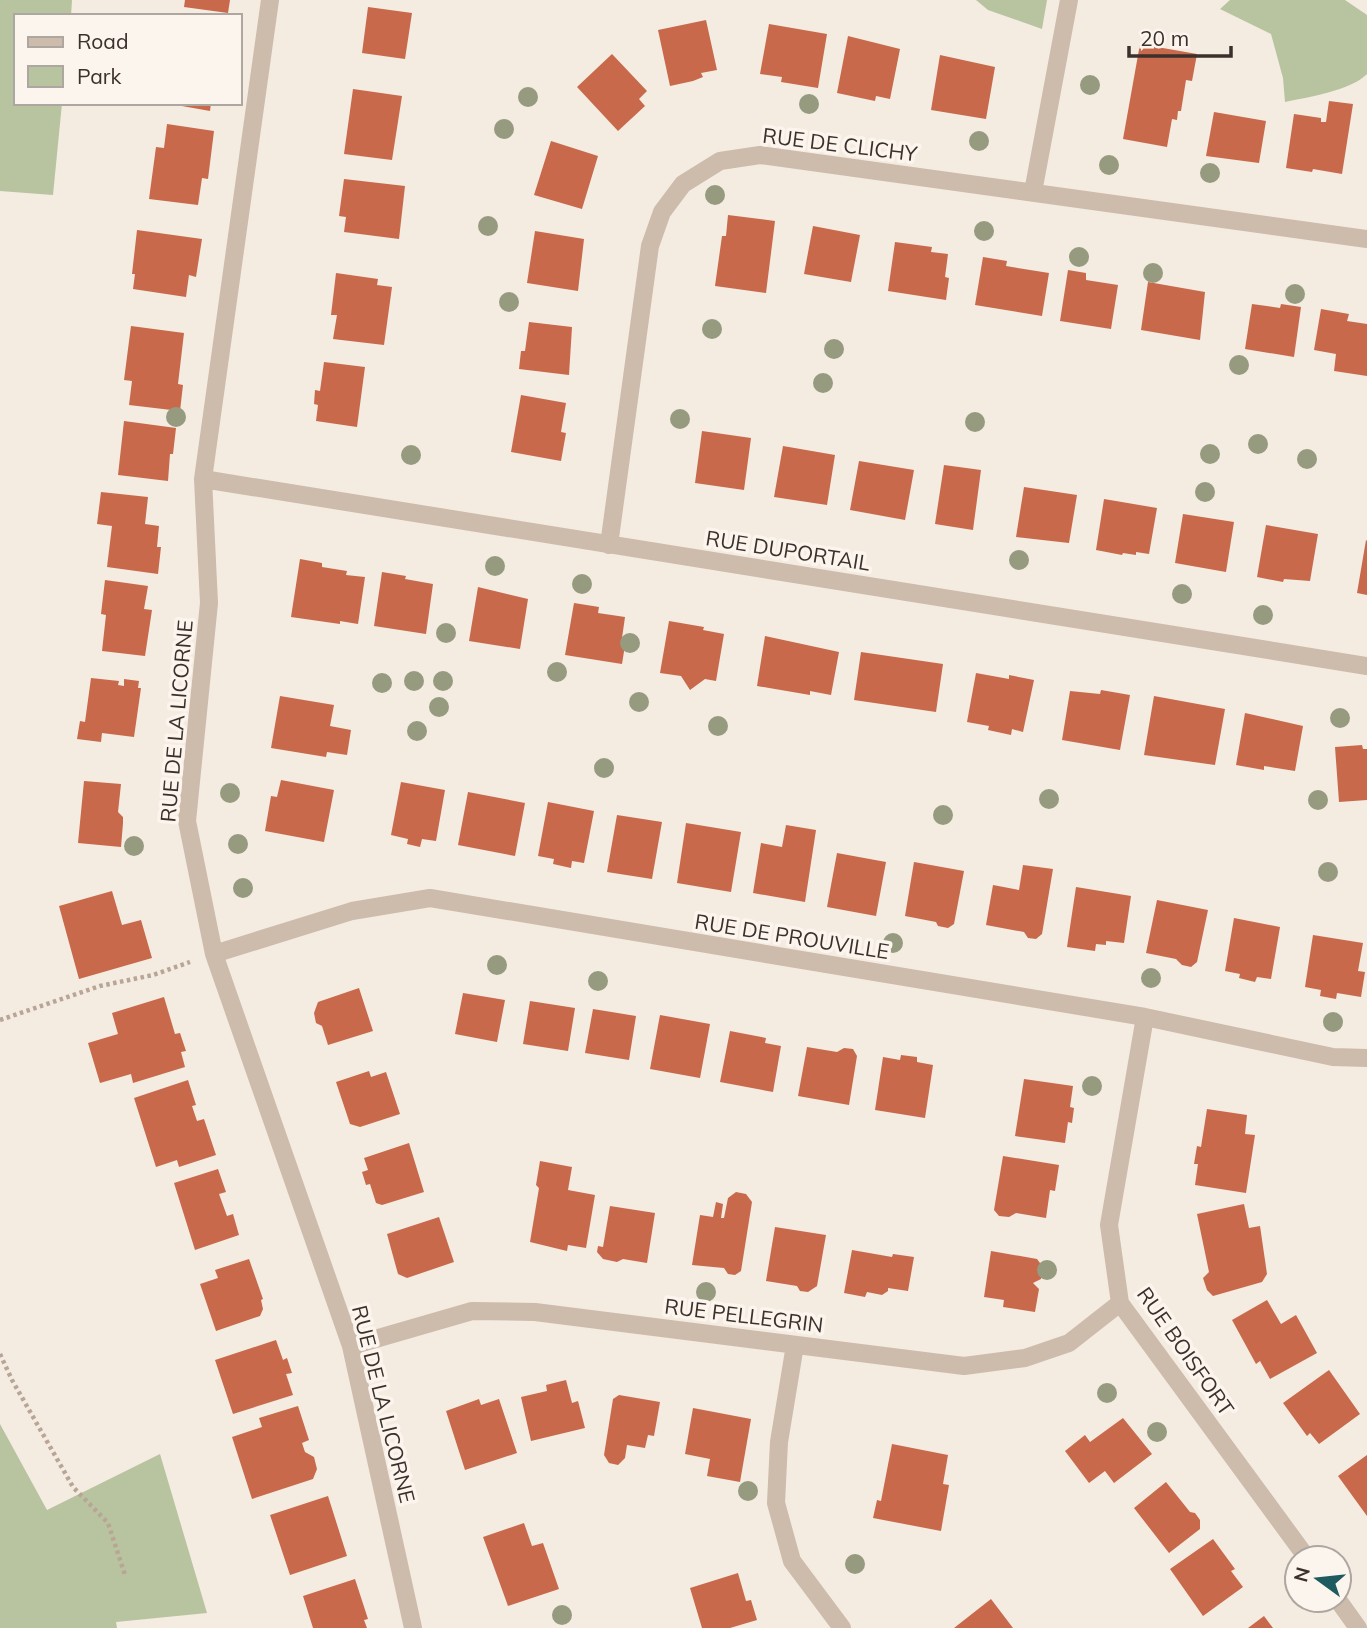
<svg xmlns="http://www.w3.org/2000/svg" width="1367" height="1628" font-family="Mulish,sans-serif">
<rect width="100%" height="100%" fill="#f4ebe1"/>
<path fill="#b8c4a0" d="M0 0H72L71 16H16V103H62L53 195 0 191Z
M976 0H1047L1042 29 988 10Z
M1230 0H1345L1367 15V74C1350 91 1308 97 1285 102L1283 78 1271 34 1220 9Z
M0 1424 47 1510 160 1454 207 1613 116 1622 117 1628H0Z"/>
<path fill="#c8694b" d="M185 0H230L228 13 184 7Z
M368 7 412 13 405 59 362 53Z
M706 20 717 70 701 73 703 77 693 81 670 86 658 30Z
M769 24 827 34 818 88 781 82 782 77 760 74Z
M848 36 900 49 890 99 876 96 875 101 837 93Z
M1140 44 1197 54 1192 81 1186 80 1181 111H1178L1177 120 1172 119 1167 147 1123 139Z
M612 54 647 91 639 99 645 106 618 131 577 87Z
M940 55 995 67 986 119 931 110Z
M353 89 402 96 392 160 344 154Z
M1329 101 1353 104 1342 174 1313 169 1312 172 1286 168 1294 114 1321 118V122H1326Z
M165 103H211L210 111Z
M1214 112 1266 121 1259 163 1206 156Z
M167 124 214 131 208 179 202 178 198 205 149 199 156 147 164 148Z
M551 141 598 156 582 209 534 195Z
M344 179 405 186 399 239 344 232 346 217 339 216Z
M728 215 775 221 766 293 715 286 722 236H726Z
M813 226 860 235 851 282 804 274Z
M137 230 202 239 196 277 189 275 186 297 133 289 135 274H132Z
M535 231 584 239 578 291 527 283Z
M895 242 932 247 931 252 948 254 945 277 949 278 946 300 888 291Z
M983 257 1007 261 1006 266 1049 273 1042 316 975 305Z
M1068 270 1086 273V280L1118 285 1111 329 1060 321Z
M336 273 378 279 377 285 392 287 384 345 333 339 337 315H331Z
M1148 282 1205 292 1200 340 1141 330Z
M1252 304 1280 308 1281 304 1301 307 1294 357 1245 349Z
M1321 309 1349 314 1347 321 1367 324V376L1334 371 1336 354 1314 350Z
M529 322 572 327 569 375 519 369 521 351H525Z
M131 326 184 333 178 384 183 385 180 411 129 405 132 381 124 380Z
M324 362 365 367 357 427 316 421 318 405 314 404 315 390 320 391Z
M521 395 566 403 561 432 566 433 561 461 511 452Z
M124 421 176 428 173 454H170L168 481 118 475Z
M702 431 751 438 744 490 695 483Z
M783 446 835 455 827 505 774 497Z
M859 461 914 470 905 520 850 510Z
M944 465 981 470 973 530 935 524Z
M1024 487 1077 495 1069 543 1016 537Z
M101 492 148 497 145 524 159 526 157 547H161L158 574 107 567 112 526 97 524Z
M1104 499 1157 508 1149 554 1136 552V555L1123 553 1122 555 1096 550Z
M1183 514 1234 522 1226 572 1175 563Z
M1266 525 1318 534 1310 581 1284 579 1283 582 1257 577Z
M1366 540 1367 541V595L1357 593Z
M300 559 322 563V567L347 571 346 575 365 577 358 624 340 621V624L291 617Z
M382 572 406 576 405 579 433 584 426 634 374 626Z
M105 580 148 586 144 609 152 610 145 656 102 651 106 615 101 614Z
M478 587 528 599 520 649 469 641Z
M574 603 599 607 598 613 625 617 622 638 626 639 622 664 565 655Z
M669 621 704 627 703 630 724 634 716 681 705 679 690 690 681 676 660 673Z
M765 636 839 652 831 695 810 691V695L757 686Z
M861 652 943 664 936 712 854 700Z
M976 673 1009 679V675L1034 680 1023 732 1012 729 1011 735 988 730 989 726 967 722Z
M91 678 119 681 118 685 124 686V679L139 681 138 688H141L134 737 102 733 101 742 77 739 80 721 85 722Z
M1101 690 1130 695 1120 750 1062 740 1070 691 1100 694Z
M280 696 334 705 330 726 351 730 347 755 327 752 326 757 271 748Z
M1154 696 1225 709 1215 765 1144 755Z
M1245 713 1303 726 1295 771 1264 766V770L1236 765Z
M1362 745 1363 749H1367V800L1339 802 1335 747Z
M281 780 334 790 324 842 265 831 271 796 277 797Z
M84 781 121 784 118 812 123 817V823L121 847 78 843Z
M401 782 445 790 436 841 422 839 420 847 407 844 408 839 391 835Z
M468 792 525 803 515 856 458 845Z
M548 802 594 811 584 863 572 861 571 868 553 864 554 859 538 856Z
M617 815 662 822 652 879 607 872Z
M686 823 741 832 731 892 677 883Z
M786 825 816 830 805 902 753 893 761 843 782 847Z
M837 853 886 862 876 916 827 907Z
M914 862 964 871 954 924 948 928 938 926 936 922 905 916Z
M1023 865 1053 869 1042 934 1036 939 1028 938 1024 932 986 925 993 885 1019 890Z
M1076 887 1131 896 1124 943 1106 941V945L1096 944 1095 951 1067 947Z
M112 891 122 925 141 920 152 958 79 979 59 906Z
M1157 900 1208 910 1197 962 1191 967 1182 965 1176 959 1146 953Z
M1234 918 1280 927 1271 979 1257 977 1255 982 1239 978 1240 974 1225 971Z
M1313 935 1363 943 1358 971 1365 972 1361 997 1337 993 1336 999 1320 996 1321 990 1305 987Z
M359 988 373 1031 328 1045 322 1026 316 1023 314 1013 318 1002Z
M463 993 505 1000 497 1042 455 1034Z
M164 997 175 1034 180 1033 186 1051 181 1052 185 1067 133 1083 131 1074 100 1083 88 1043 118 1034 112 1013Z
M530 1001 575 1008 568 1051 523 1044Z
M593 1009 636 1016 629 1060 585 1053Z
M660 1015 710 1024 700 1078 650 1069Z
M730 1031 766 1038 765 1043 781 1046 773 1092 720 1082Z
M807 1047 837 1052 844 1048 853 1049 857 1056 849 1105 798 1096Z
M901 1055 917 1057V1062L933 1065 925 1118 875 1110 883 1057 900 1060Z
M369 1071 371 1077 386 1072 400 1114 360 1127 350 1124 336 1082Z
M1024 1079 1073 1086 1070 1107 1074 1108 1072 1123 1068 1122 1065 1143 1015 1136Z
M188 1080 196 1105 192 1106 197 1121 204 1119 216 1155 179 1167 177 1160 156 1167 134 1098Z
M1207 1109 1247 1115 1245 1134 1255 1135 1246 1193 1195 1185 1198 1164H1194L1197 1146 1201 1147Z
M409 1143 424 1192 382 1205 376 1203 370 1184 366 1185 362 1172 368 1170 364 1158Z
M1003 1156 1059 1165 1055 1191 1050 1190 1046 1218 1016 1213 1009 1217 999 1216 994 1210Z
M540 1161 572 1167 568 1190 595 1195 586 1248 568 1245 567 1251 530 1242 539 1188 536 1185Z
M218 1169 226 1192 219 1194 227 1216 233 1214 239 1235 195 1250 174 1183Z
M736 1192 746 1194 752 1202 741 1271 735 1275 728 1274 724 1268 692 1265 700 1215 713 1217 716 1202 723 1204 721 1218H724L728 1198Z
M1244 1204 1249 1228 1260 1226 1267 1274 1262 1282 1213 1296 1207 1290 1203 1278 1209 1272 1197 1214Z
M610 1206 655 1213 647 1263 623 1259 617 1262 603 1259 597 1252 598 1246 603 1247Z
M439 1217 454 1262 407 1278 398 1274 387 1234Z
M775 1227 826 1235 817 1286 808 1292 800 1291 797 1286 766 1281Z
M852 1250 892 1257 893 1254 914 1257 908 1291 888 1288V1291L882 1295 867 1292 865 1297 844 1293Z
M991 1251 1037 1259 1043 1267 1041 1279 1033 1283 1039 1289 1035 1312 1003 1307 1004 1300 984 1297Z
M249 1259 263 1299 261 1300 263 1309 260 1316 216 1331 200 1284 218 1278 215 1270Z
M1267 1300 1281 1324 1296 1315 1317 1353 1270 1379 1260 1361 1256 1364 1232 1320Z
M276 1340 283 1360 287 1358 292 1373 286 1374 293 1395 233 1414 215 1360Z
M1329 1370 1360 1414 1319 1444 1310 1433 1307 1436 1283 1403Z
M566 1380 572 1403 578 1401 585 1428 531 1441 521 1397 547 1391 546 1385Z
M619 1395 660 1402 654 1436 648 1435 645 1448 627 1445 625 1458 618 1465 609 1463 604 1455 613 1399Z
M479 1399 481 1405 499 1399 517 1453 465 1470 446 1411Z
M298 1406 309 1440 302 1443 305 1452 314 1457 317 1469 313 1479 252 1499 232 1437 262 1427 259 1418Z
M693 1408 751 1419 740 1482 707 1476 710 1459 685 1454Z
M1123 1418 1152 1454 1114 1483 1105 1471 1089 1483 1065 1451 1085 1435 1090 1442Z
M892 1444 948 1455 943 1484 949 1485 941 1531 873 1518 877 1500 881 1501Z
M1367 1455V1516L1338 1476Z
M1166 1482 1190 1512 1195 1513 1200 1520V1529L1169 1553 1134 1508Z
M328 1496 347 1556 290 1575 270 1515Z
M524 1523 532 1546 543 1543 559 1589 508 1606 483 1537Z
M1213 1539 1235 1569 1231 1571 1243 1587 1203 1616 1170 1569Z
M738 1573 746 1601 751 1600 757 1620 730 1628H702L690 1588Z
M355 1579 368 1619 364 1620 367 1628H313L303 1596Z
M991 1599 1013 1628H954Z
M1264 1616 1273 1628H1248Z"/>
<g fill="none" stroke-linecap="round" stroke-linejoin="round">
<path stroke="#b9a596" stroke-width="4.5" stroke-dasharray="3.5 3.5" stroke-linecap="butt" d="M0 1020 100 986 153 975 190 962
M0 1354 12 1380 73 1487 108 1523 125 1575"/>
<path stroke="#cdbbac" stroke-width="18" d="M270 0 203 479 209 603 187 821 214 954 351 1346 413 1628
M1033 192 1069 0
M203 479 1367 666
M609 545 650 246 662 212 683 184 720 161 760 155 1367 239
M214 954 352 911 430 898 1145 1017 1333 1057 1367 1058
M1145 1017 1109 1225 1120 1303 1307 1558
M795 1345 779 1442 776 1503 792 1561 842 1628
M351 1346 472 1311 535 1312 964 1366 1025 1358 1069 1343 1120 1303
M1338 1600 1358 1628"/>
</g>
<g fill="#969b7f">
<circle cx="1090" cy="85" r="10"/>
<circle cx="528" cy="97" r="10"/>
<circle cx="809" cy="104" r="10"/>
<circle cx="504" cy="129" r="10"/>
<circle cx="979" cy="141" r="10"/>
<circle cx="1109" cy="165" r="10"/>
<circle cx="1210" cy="173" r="10"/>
<circle cx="715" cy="195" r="10"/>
<circle cx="488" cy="226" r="10"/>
<circle cx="984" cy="231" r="10"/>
<circle cx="1079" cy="257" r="10"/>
<circle cx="1153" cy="273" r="10"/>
<circle cx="1295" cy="294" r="10"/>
<circle cx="509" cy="302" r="10"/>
<circle cx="712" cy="329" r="10"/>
<circle cx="834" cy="349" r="10"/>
<circle cx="1239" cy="365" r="10"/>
<circle cx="823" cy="383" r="10"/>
<circle cx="176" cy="417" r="10"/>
<circle cx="680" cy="419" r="10"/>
<circle cx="975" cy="422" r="10"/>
<circle cx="1258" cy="444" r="10"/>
<circle cx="1210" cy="454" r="10"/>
<circle cx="411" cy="455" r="10"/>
<circle cx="1307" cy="459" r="10"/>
<circle cx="1205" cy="492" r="10"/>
<circle cx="1019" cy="560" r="10"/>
<circle cx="495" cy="566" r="10"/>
<circle cx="582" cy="584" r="10"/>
<circle cx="1182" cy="594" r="10"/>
<circle cx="1263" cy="615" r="10"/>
<circle cx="446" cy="633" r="10"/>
<circle cx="630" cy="643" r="10"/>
<circle cx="557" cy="672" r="10"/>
<circle cx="414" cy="681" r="10"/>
<circle cx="443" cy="681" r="10"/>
<circle cx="382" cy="683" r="10"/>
<circle cx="639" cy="702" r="10"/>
<circle cx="439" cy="707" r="10"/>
<circle cx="1340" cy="718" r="10"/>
<circle cx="718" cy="726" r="10"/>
<circle cx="417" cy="731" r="10"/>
<circle cx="604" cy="768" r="10"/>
<circle cx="230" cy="793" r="10"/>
<circle cx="1049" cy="799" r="10"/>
<circle cx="1318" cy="800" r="10"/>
<circle cx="943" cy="815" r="10"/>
<circle cx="238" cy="844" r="10"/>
<circle cx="134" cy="846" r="10"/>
<circle cx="1328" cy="872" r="10"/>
<circle cx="243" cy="888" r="10"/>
<circle cx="893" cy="943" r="10"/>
<circle cx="497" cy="965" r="10"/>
<circle cx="1151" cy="978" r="10"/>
<circle cx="598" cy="981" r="10"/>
<circle cx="1333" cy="1022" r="10"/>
<circle cx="1092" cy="1086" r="10"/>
<circle cx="1047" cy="1270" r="10"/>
<circle cx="706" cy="1292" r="10"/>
<circle cx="1107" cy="1393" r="10"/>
<circle cx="1157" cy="1432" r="10"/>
<circle cx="748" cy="1491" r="10"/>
<circle cx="855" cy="1564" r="10"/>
<circle cx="562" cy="1615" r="10"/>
</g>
<g text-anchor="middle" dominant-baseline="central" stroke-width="7" stroke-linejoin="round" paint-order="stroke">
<g font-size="21" fill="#3b302b" stroke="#fbf5ee">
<text transform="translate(840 144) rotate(7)">RUE DE CLICHY</text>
<text transform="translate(788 550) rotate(9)">RUE DUPORTAIL</text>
<text transform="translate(176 721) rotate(-85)">RUE DE LA LICORNE</text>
<text transform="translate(792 936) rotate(9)">RUE DE PROUVILLE</text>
<text transform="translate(744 1315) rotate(7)">RUE PELLEGRIN</text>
<text transform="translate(1186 1351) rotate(55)">RUE BOISFORT</text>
<text transform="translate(384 1404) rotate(76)">RUE DE LA LICORNE</text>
</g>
</g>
<rect x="14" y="14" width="228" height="91" fill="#fbf5ee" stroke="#aea6a0" stroke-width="2"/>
<rect x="28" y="37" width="35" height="10" fill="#cdbbac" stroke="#aea6a0" stroke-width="2"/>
<text x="77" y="49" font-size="21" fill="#3b302b">Road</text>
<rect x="28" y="66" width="35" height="21" fill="#b8c4a0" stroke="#aea6a0" stroke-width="2"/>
<text x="77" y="84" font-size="21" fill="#3b302b">Park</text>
<g transform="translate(1318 1579) rotate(285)"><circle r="33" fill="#fbf5ee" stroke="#aea6a0" stroke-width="2"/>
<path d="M0-5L12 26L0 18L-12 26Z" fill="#1f5a5e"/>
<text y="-10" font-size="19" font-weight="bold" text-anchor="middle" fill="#3b302b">N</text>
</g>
<path d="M1129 46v10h102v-10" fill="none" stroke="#3b302b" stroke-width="3.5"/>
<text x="1140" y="46" font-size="21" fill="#3b302b" stroke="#fbf5ee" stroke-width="5" paint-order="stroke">20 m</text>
</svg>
